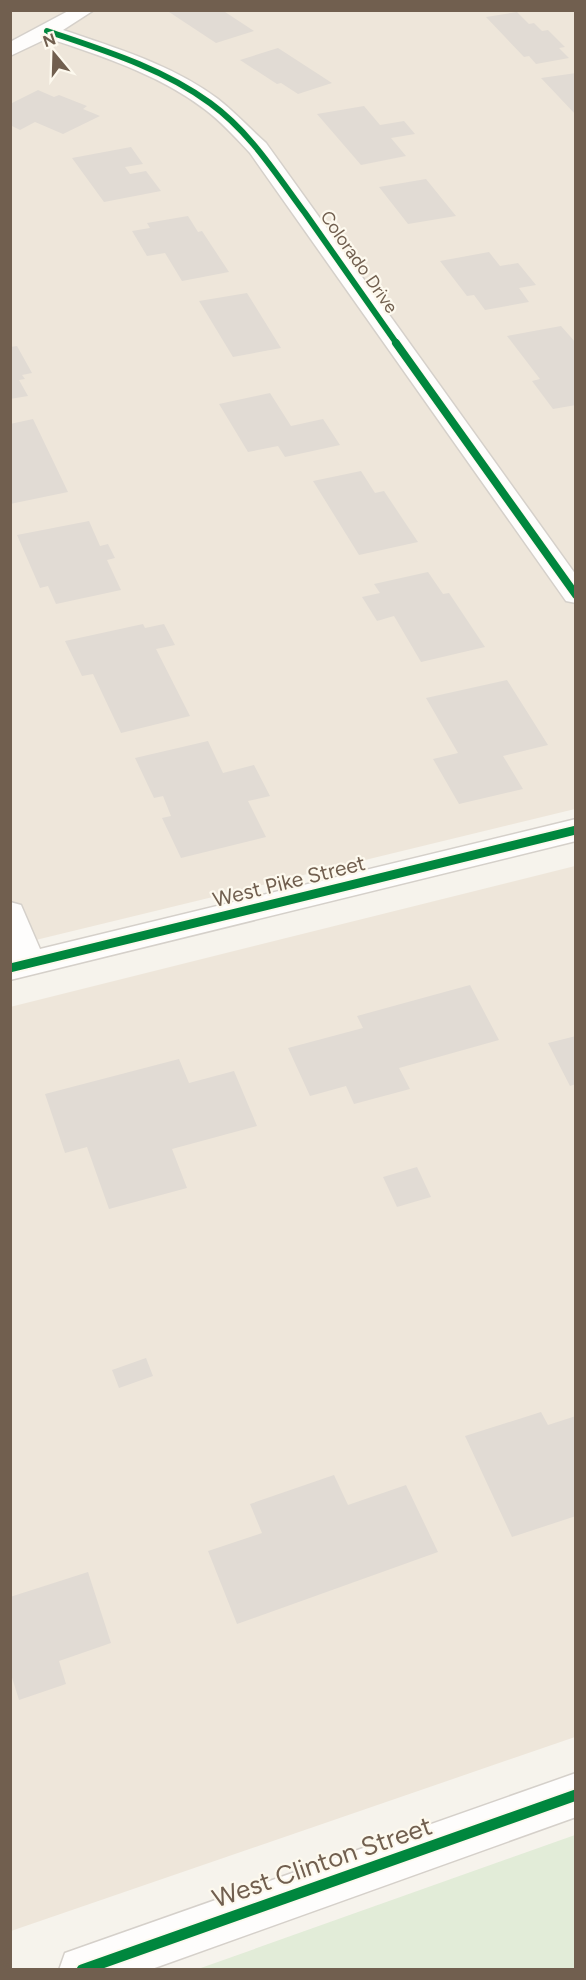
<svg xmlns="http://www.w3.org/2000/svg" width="586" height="1980" font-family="Figtree,sans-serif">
<rect width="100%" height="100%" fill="#f6f3ec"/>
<path fill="#eee6da" d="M10 11H575V809L11 946Z
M575 866V1737L11 1931 10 1007Z"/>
<path fill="#e2ecd8" d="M575 1835V1969H198Z"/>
<path fill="#e1dbd4" d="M166 10H222L254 31 216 43Z
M517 12 529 24 534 23 542 31 548 30 565 47 559 48 569 58 536 64 529 56 524 57 486 17Z
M278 48 332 83 298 94 281 83 277 84 240 60Z
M576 73V115L541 78Z
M38 90 54 97 59 95 87 106 83 109 100 116 63 134 35 122 20 130 10 125V104Z
M364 106 380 125 404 121 415 134 391 138 406 156 361 165 317 114Z
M131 147 143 164 125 167 130 174 146 171 161 191 104 202 72 158Z
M426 179 456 216 408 224 379 187Z
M188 216 198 232 202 231 229 272 182 281 165 253 147 256 132 231 150 228 147 223Z
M489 252 500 266 518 263 536 285 519 288 529 302 485 310 474 295 467 296 440 261Z
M247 293 281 348 233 357 199 301Z
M561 326 576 343V405L553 409 532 381 540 379 507 336Z
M17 346 32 373 22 375 25 379 19 380 28 396 10 399V347Z
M270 393 291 426 323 419 340 445 285 457 278 446 248 452 219 404Z
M33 419 68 492 10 504V424Z
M361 471 375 493 384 491 418 542 359 555 313 481Z
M89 521 100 546 108 544 115 558 107 560 121 590 56 604 48 586 40 588 17 535Z
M428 572 443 594 449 593 485 647 421 662 394 616 377 621 362 597 380 593 374 584Z
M143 624 145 628 164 624 175 645 156 649 190 716 121 733 93 674 82 676 65 641Z
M507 680 548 745 503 756 523 789 459 804 433 759 458 753 426 698Z
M208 741 223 773 254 765 270 796 248 801 266 837 181 858 162 818 171 816 163 796 154 798 135 758Z
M470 985 499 1040 399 1068 410 1089 354 1104 346 1086 310 1096 288 1048 363 1028 357 1016Z
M576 1036V1084L570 1086 548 1043Z
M179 1059 189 1083 234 1071 257 1126 172 1149 187 1188 109 1209 87 1147 65 1153 45 1094Z
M417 1167 431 1197 397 1207 383 1177Z
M146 1358 153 1376 119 1388 112 1370Z
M541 1412 548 1425 576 1416V1516L512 1537 465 1436Z
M334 1475 348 1505 406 1485 438 1552 237 1624 208 1551 262 1533 250 1504Z
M88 1572 111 1643 59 1661 66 1684 19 1700 10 1671V1597Z"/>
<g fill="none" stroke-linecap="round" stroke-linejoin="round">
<g stroke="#d5d0ca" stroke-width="3">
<path id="street" d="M70 10H94L63 30C116 48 173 65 218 99 236 113 250 129 266 143L576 575V603L566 601 250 153C235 137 221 121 203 108 158 74 101 56 48 38L10 56V42Z
M576 819V841L10 980V902L21 905 40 949Z
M576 1773V1817L149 1970H59L65 1953 82 1947Z"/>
</g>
<use href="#street" fill="#fefdfc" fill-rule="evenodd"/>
<g stroke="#fdf9ee" stroke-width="8">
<path id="cycleway-far3" d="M47 31C103 50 162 68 210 103 250 132 276 174 305 213 336 257 367 301 397 344"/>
</g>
<g stroke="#fdf9ee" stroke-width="10">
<path id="cycleway-far2" d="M396 343 576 595"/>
</g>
<g stroke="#fdf9ee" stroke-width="13">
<path id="cycleway-far1" d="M10 968 576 830"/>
</g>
<g stroke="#fdf9ee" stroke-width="15">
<path id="cycleway" d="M82 1970 576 1795"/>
</g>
<use href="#cycleway-far3" stroke="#00873e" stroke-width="6"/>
<use href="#cycleway-far2" stroke="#00873e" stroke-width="8"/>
<use href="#cycleway-far1" stroke="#00873e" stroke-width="9"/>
<use href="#cycleway" stroke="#00873e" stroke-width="11"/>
</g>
<g text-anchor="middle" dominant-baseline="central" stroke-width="4.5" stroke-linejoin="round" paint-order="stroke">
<g font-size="18" fill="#715f4f" stroke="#fdf9ee">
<text transform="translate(359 262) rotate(55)">Colorado Drive</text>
</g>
<g font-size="21" fill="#715f4f" stroke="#fdf9ee">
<text transform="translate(289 881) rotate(-14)">West Pike Street</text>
</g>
<g font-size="26" fill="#715f4f" stroke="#fdf9ee">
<text transform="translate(322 1862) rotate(-19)">West Clinton Street</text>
</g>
</g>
<rect width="586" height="1980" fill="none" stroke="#715f4f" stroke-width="24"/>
<g transform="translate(54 54) rotate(341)" stroke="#fdf9ee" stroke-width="4.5" paint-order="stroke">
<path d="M0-4.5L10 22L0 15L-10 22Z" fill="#715f4f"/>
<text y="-9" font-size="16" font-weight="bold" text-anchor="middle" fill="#715f4f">N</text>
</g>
</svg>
